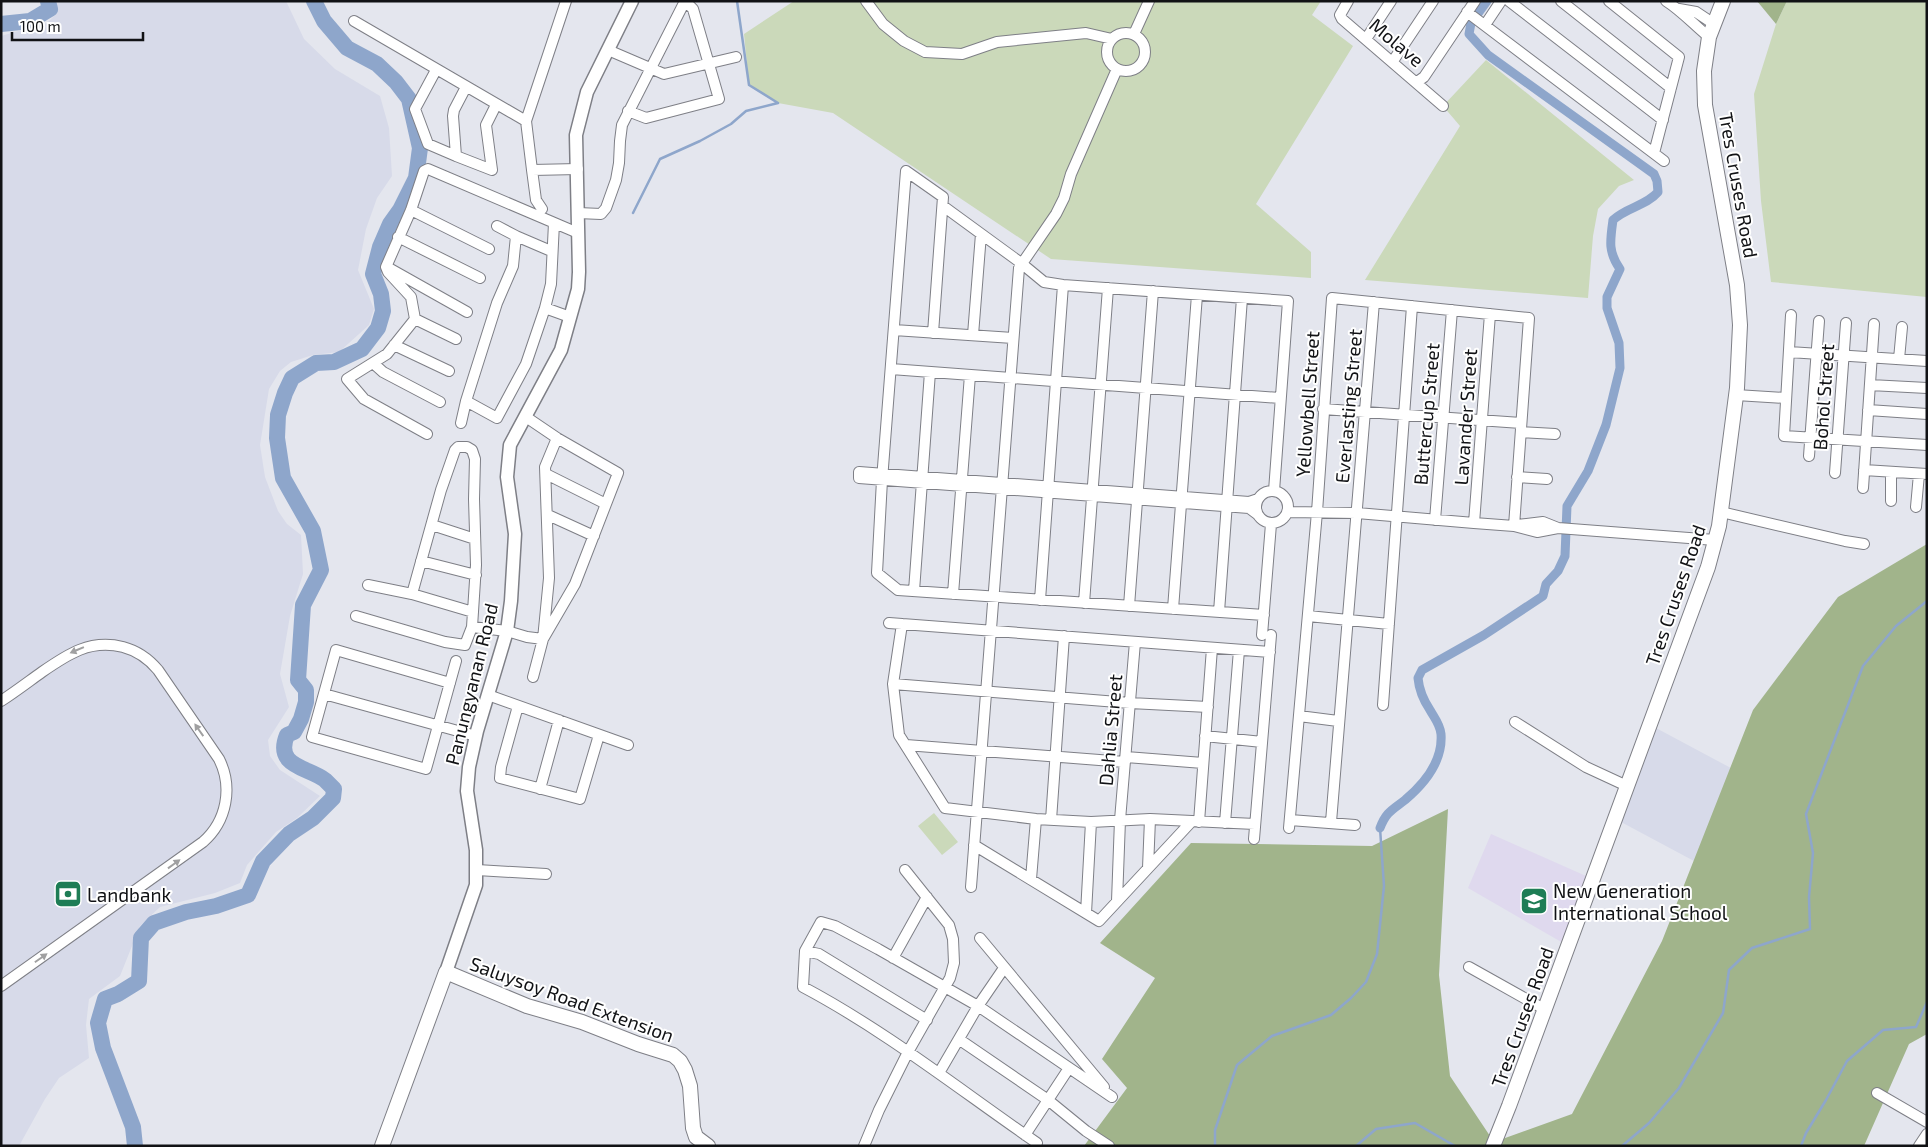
<svg xmlns="http://www.w3.org/2000/svg" width="1928" height="1147" font-family="'Exo 2',sans-serif">
<rect width="100%" height="100%" fill="#e4e6ee"/>
<path fill="#d7dae9" d="M56 1H286L304 39 335 69 380 96 389 128 392 176 377 198 366 229 358 270 374 309 369 325 339 352 313 355 291 362 280 371 269 389 260 445 265 477 278 511 287 524 301 535 303 574 290 616 280 674 289 707 268 740 270 756 280 770 320 796 297 818 276 832 247 865 240 883 215 893 160 907 140 926 120 976 89 999 86 1025 89 1058 59 1078 45 1099 19 1146H1V36L47 23 58 12Z
M1656 728 1744 775 1709 869 1621 822Z"/>
<path fill="#dfd9ee" d="M1491 834 1586 876 1563 943 1468 888Z"/>
<path fill="#cbd9ba" d="M794 1H1321L1312 15 1353 46 1256 204 1311 252V278L1051 259 833 113 778 103 749 85 744 34Z
M1787 1H1927V297L1771 282 1761 201 1754 94 1776 24Z
M1486 60 1634 180 1619 186 1598 209 1593 236 1588 298 1365 280 1460 126 1443 106Z
M934 813 958 842 942 855 918 826Z"/>
<path fill="#a1b48b" d="M1757 1H1787L1776 24Z
M1927 544V1034L1909 1044 1864 1146H1084L1127 1088 1102 1059 1155 978 1100 943 1191 843 1372 846 1448 809 1439 975 1450 1076 1494 1142 1572 1114 1662 941 1753 710 1838 597Z"/>
<g fill="none" stroke-linecap="round" stroke-linejoin="round">
<path stroke="#8ea6cb" stroke-width="2.5" d="M737 1 749 85 778 103
M633 213 660 159 700 141 731 124 746 111 778 103
M1215 1146V1130L1237 1065 1272 1036 1331 1015 1351 998 1366 982 1377 954 1384 886 1380 828
M1356 1146 1376 1129 1415 1123 1455 1146
M1622 1146 1649 1123 1679 1088 1723 1013 1729 970 1752 948 1810 929 1809 897 1813 853 1806 814 1863 666 1896 626 1927 601
M1801 1146 1806 1133 1826 1100 1847 1061 1883 1030 1916 1027 1927 1002"/>
<path stroke="#8ea6cb" stroke-width="9" d="M1380 828C1386 812 1392 810 1405 800 1424 784 1443 761 1441 734 1440 724 1435 719 1430 710 1424 701 1419 689 1418 678L1422 670 1484 635 1543 596 1546 584 1558 571 1565 556 1567 506 1588 471 1606 425 1620 368 1619 343 1607 308V297L1620 269C1608 252 1610 241 1613 220 1627 207 1646 206 1658 192L1657 181 1654 174 1488 55 1469 34 1471 23 1487 1"/>
<path stroke="#8ea6cb" stroke-width="16" d="M1 24 30 21 50 9 48 1
M135 1146 133 1127 103 1048 98 1023 105 999 118 994 139 981 141 938 154 923 186 912 216 906 248 895 263 861 289 834 313 818 333 798 334 789C331 786 328 783 325 780 308 767 274 767 287 735L294 732 301 719 306 702V690L298 680 303 605 321 570 313 531 283 478 277 438 278 415 285 393 292 378 316 363 334 362 362 349 378 328 383 311 381 294 373 274 380 247 390 224 400 210 416 178 420 148 409 99 396 82 377 64 347 48 324 21 314 1"/>
<g stroke="#7e7f86" stroke-width="12">
<path id="minor" d="M566 1 526 121 532 170 578 169
M866 1 883 24 904 41 925 52 962 54 997 42 1086 33 1112 39
M1348 1 1340 15 1342 19 1443 106
M1509 1 1663 120
M1561 1 1671 88
M1609 1 1679 57 1654 153
M1666 1C1682 11 1694 25 1709 37
M1679 9 1696 12 1714 24
M1467 12 1664 161
M354 21 526 121
M1485 25 1501 1
M1107 52a19 19 0 1 1 38 0a19 19 0 1 1-38 0Z
M1134 34 1149 1
M1366 39 1391 1
M608 50 664 74 736 57
M1393 61 1433 1
M436 70 415 109 428 144 456 156
M1417 82 1424 77 1475 1
M466 87 454 110 453 116 456 156 492 170 486 125 496 105
M628 111 646 118 719 99 693 9 685 1
M532 170 536 200 542 209
M906 171 882 480 877 573 898 590 1264 615
M906 171 943 197 933 333
M943 206 1021 263 1044 282 1063 285 1288 301 1274 491
M411 210 489 249
M578 213 601 214 606 208 616 180 619 163 620 141 622 125 685 1
M497 226 516 236
M398 237 480 278
M387 267 467 312
M545 308 570 317
M1791 315 1784 436 1927 445
M415 319 456 339
M894 330 1013 338
M973 335 981 234
M394 345 449 371
M1789 352 1927 361
M1899 359 1902 327
M373 363 383 372 440 402
M891 369 1280 398
M1870 385 1927 388
M1736 395 1786 398
M466 401 497 303 513 266 516 236 551 251
M1323 409 1521 423
M1868 410 1927 414
M526 417 557 438
M461 423 466 401 497 418 526 364 545 308 551 284 554 223
M1521 432 1555 434
M427 434 364 399 347 379 387 354 415 319 411 297 388 272 386 267 411 210 424 171 428 169 578 233
M1809 456 1819 321
M1864 470 1927 474
M1835 473 1846 323
M546 474 606 504
M1517 477 1547 479
M1863 488 1874 324
M1256 507a16 16 0 1 1 32 0a16 16 0 1 1-32 0Z
M1891 501V472
M1916 507 1919 474
M1288 512 1357 513 1474 523 1514 526 1537 532 1558 528 1715 540
M1721 512 1845 541 1864 544
M1257 514 1249 508 859 478V472L1249 502 1258 499
M548 515 594 536
M1435 520 1452 310
M1474 523 1490 314
M432 525 475 539
M1517 525 1543 522 1558 528
M421 561 476 575
M368 585 412 594 473 612
M914 591 930 372
M953 594 970 375
M1040 600 1063 285
M1084 603 1108 288
M1129 606 1153 291
M1173 609 1197 295
M1219 612 1242 298
M356 616 445 642 465 645 472 627 476 565 474 499 475 459 472 450 467 447H458L455 450 441 490 412 594
M1308 616 1389 624
M889 623 1270 652
M902 624 893 684 899 735 945 808 1036 819 1091 822 1150 819 1255 824
M472 627 507 631 527 637 543 639 575 584 618 473 557 438 545 467 549 578 543 639 533 677
M1262 635 1271 524
M450 683 336 650 312 737 426 769 456 661
M893 684 1130 703 1208 707
M324 694 476 736
M488 695 628 745
M1 701C15 692 28 682 42 672 68 654 90 639 123 647 138 651 148 658 158 670L219 759C233 787 227 821 203 842L1 986
M1383 705 1412 306
M518 706 501 767 500 778 580 799 599 735
M1299 716 1338 721
M1515 722 1586 767 1627 786
M1205 736 1262 742
M906 745 1125 762
M1126 757 1203 763
M540 789 559 720
M1051 820 1064 636
M1290 820 1355 825
M1199 822 1212 648
M1331 822 1374 302
M1225 823 1239 650
M1289 828 1317 512 1332 298 1529 318 1514 526
M1254 839 1271 635
M974 845 1099 921 1192 821
M1148 868 1150 819
M477 870 546 874
M1031 879 1036 819
M971 887 1019 268 1056 214 1064 198 1071 174 1117 69
M1117 901 1120 820 1135 642
M1086 913 1091 822
M980 938 1104 1087
M805 951 819 954 927 1020
M893 958 927 897
M1469 967 1544 1009
M960 1040 1048 1100 1086 1131 1109 1146
M939 1073 978 1006 1004 968
M1877 1093 1927 1122
M1025 1135 1069 1068
M1037 1143C960 1090 886 1031 803 987L805 951 821 922 835 926 878 949 978 1006 1112 1097
M864 1146 879 1110 908 1052 950 978 954 963 953 939 949 925 905 870
M1919 1146 1927 1134"/>
</g>
<g stroke="#7e7f86" stroke-width="15">
<path id="tertiary" d="M446 972 476 885V850L467 791 469 767 477 731 507 631 511 601 515 534 507 477 510 445 561 350 578 289 579 272 576 135 587 92 632 1"/>
</g>
<g stroke="#7e7f86" stroke-width="16">
<path id="secondary" d="M382 1146 446 972 527 1006 582 1022 638 1044 673 1055 680 1061 685 1070 690 1086 693 1128 696 1137 708 1146
M1493 1146 1509 1106 1708 567 1719 526 1737 388 1740 325 1737 285 1705 105 1704 71 1709 37 1723 1"/>
</g>
<use href="#minor" stroke="#fff" stroke-width="10"/>
<use href="#tertiary" stroke="#fff" stroke-width="12"/>
<use href="#secondary" stroke="#fff" stroke-width="14"/>
</g>
<defs><path id="oneway-solid" d="M-6-.8H1V-3.2L6.5 0L1 3.2V.8H-6Z" transform="scale(1.25)"/></defs>
<g fill="#a0a0a1">
<use href="#oneway-solid" transform="translate(77 650) rotate(157)"/>
<use href="#oneway-solid" transform="translate(199 730) rotate(-125)"/>
<use href="#oneway-solid" transform="translate(174 864) rotate(-36)"/>
<use href="#oneway-solid" transform="translate(41 958) rotate(-35)"/>
</g>
<defs>
<g id="bank-square" transform="scale(1.4375)"><rect x="-9" y="-9" width="18" height="18" rx="4" fill="#1e7d55" stroke="#fff"/><path d="M-6-4H6V4H-6ZM0-2.3a2.3 2.3 0 1 0 0 4.6a2.3 2.3 0 1 0 0-4.6Z" fill="#fff"/></g>
<g id="school-square" transform="scale(1.4375)"><rect x="-9" y="-9" width="18" height="18" rx="4" fill="#1e7d55" stroke="#fff"/><path d="M0-5L7-2L0 1L-7-2ZM-4 1L0 2.5L4 1V4Q0 6-4 4Z" fill="#fff"/></g>
</defs>
<g fill-rule="evenodd">
<use href="#bank-square" x="68" y="894"/>
<use href="#school-square" x="1534" y="901"/>
</g>
<g text-anchor="middle" dominant-baseline="central" stroke-width="4" stroke-linejoin="round" paint-order="stroke">
<g font-size="19" fill="#111215" stroke="#fff">
<text transform="translate(1397 42) rotate(40)">Molave</text>
<text transform="translate(1739 185) rotate(80)">Tres Cruses Road</text>
<text transform="translate(1823 397) rotate(-86)">Bohol Street</text>
<text transform="translate(1307 404) rotate(-86)">Yellowbell Street</text>
<text transform="translate(1348 406) rotate(-85)">Everlasting Street</text>
<text transform="translate(1426 414) rotate(-85)">Buttercup Street</text>
<text transform="translate(1465 417) rotate(-86)">Lavander Street</text>
<text transform="translate(1675 595) rotate(-71)">Tres Cruses Road</text>
<text transform="translate(471 684) rotate(-76)">Panungyanan Road</text>
<text transform="translate(1110 730) rotate(-85)">Dahlia Street</text>
<text transform="translate(572 999) rotate(20)">Saluysoy Road Extension</text>
<text transform="translate(1522 1017) rotate(-70)">Tres Cruses Road</text>
</g>
<g font-size="19" fill="#111215" stroke="#fff" text-anchor="start">
<text x="1553" y="890">New Generation<tspan x="1553" dy="22">International School</tspan></text>
<text x="87" y="894">Landbank</text>
</g>
</g>
<rect width="1928" height="1147" fill="none" stroke="#111215" stroke-width="5"/>
<path d="M12 32v8h131v-8" fill="none" stroke="#111215" stroke-width="2.5"/>
<text x="20" y="32" font-size="15" fill="#111215" stroke="#ffffff" stroke-width="4" paint-order="stroke">100 m</text>
</svg>
